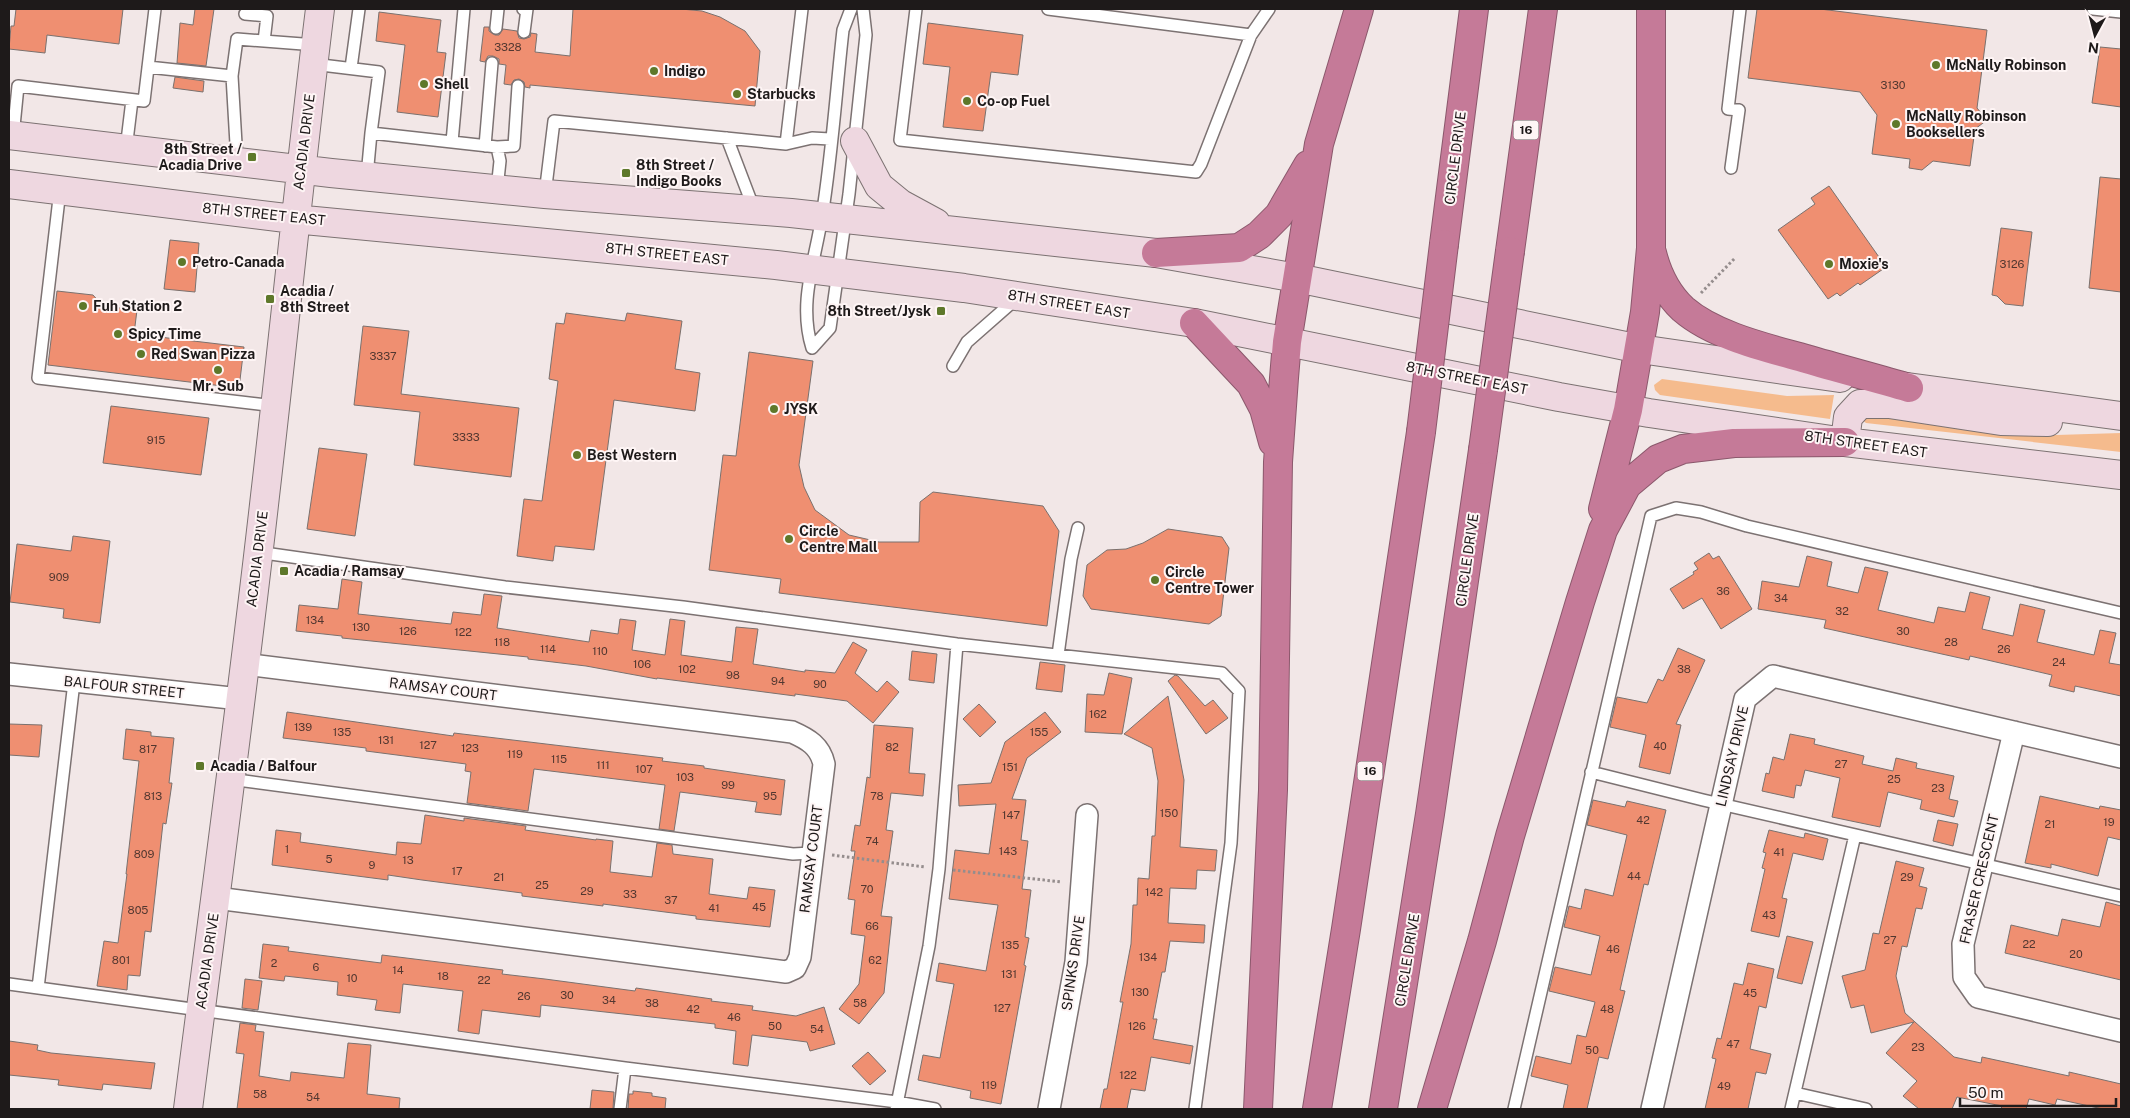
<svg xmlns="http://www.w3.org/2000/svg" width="2130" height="1118" font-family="'Public Sans',sans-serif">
<rect width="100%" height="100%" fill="#f2e7e7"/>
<path fill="#f5bb8d" d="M1662 379 1787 396 1834 395 1830 419 1660 395 1655 390 1654 385Z
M1864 413 2028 436 2121 433V452L1866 423 1861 419Z"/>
<path fill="#ef8f71" stroke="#7a716e" d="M16 9H123L119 44 47 35 45 53 9 49 11 26H14Z
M195 9H214L206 66 177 63 180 23 193 25Z
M573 9H681L702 11 720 17 745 31 760 51 755 106 530 85V88L525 87 524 82 519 79 514 80 511 85 504 84 506 65 499 64V59L493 56H488L485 62 480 61 484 27H489V31L495 35H499L503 29 517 31 519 38 524 39 530 37 531 33 537 34 535 52 570 56Z
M1757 9H1820L1987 30 1977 108 1987 120 1975 129 1970 166 1933 161 1922 170 1909 168 1910 159 1872 154 1877 115 1860 92 1748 78Z
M379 12 441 20 437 52 446 53 438 117 397 112 405 45 376 41Z
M928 23 1023 35 1018 75 991 72 983 131 943 127 950 67 923 64Z
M2100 47 2121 49V107L2092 103Z
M175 77 204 81 203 92 173 88Z
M2100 177 2121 179V292L2089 288Z
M1829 186 1886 267 1860 285 1858 283 1840 296 1837 293 1828 299 1778 230 1815 204 1811 198Z
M2001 228 2032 232 2023 306 2005 304 1997 296 1992 295Z
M170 240 199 243 195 292 164 289Z
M57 291 93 295 103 306 137 310 134 334 244 347 239 388 48 365Z
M566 313 625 321 627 313 682 321 675 369 700 373 695 411 614 400 594 550 555 546 553 561 517 556 524 499 542 501 558 381 549 379 556 323 564 324Z
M363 326 409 331 401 394 519 408 511 477 414 465 420 412 354 405Z
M749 352 813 361 799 465 804 487 815 510 849 535 879 542H919L920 502 933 492 1043 506 1059 531 1047 626 779 593 781 579 709 570 723 455 736 456Z
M111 406 209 418 201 475 103 463Z
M319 448 367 454 355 536 307 529Z
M1168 529 1222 537 1229 548 1221 616 1209 624 1091 609 1083 596 1087 565 1107 550 1126 549 1143 543Z
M73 536 110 541 100 623 63 618 64 609 10 602 17 544 71 551Z
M1709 553 1713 559 1719 556 1752 609 1721 629 1702 598 1683 609 1670 589 1694 574 1693 572 1698 569 1694 563Z
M1807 556 1832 562 1827 586 1858 593 1865 567 1888 572 1878 610 1934 623 1938 607 1965 612 1970 592 1990 597 1982 629 2013 636 2020 604 2045 610 2037 642 2094 655 2100 630 2116 633 2109 663 2121 665V696L2075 686 2074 692 2049 686 2052 675 1970 656 1969 660 1824 628 1826 620 1758 609 1762 581 1799 587Z
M342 579 362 582 358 614 451 624 453 612 481 615 484 594 502 596 497 628 589 642 591 630 618 634 620 619 636 621 632 650 665 655 670 619 685 621 681 655 732 662 736 627 758 629 753 664 805 672V670L835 673 853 642 867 650 855 673 877 692 887 681 899 692 873 723 847 701 795 694V696L657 678V679L586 666 528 659V657L342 638V636L296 631 299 605 338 609Z
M1678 648 1705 660 1676 724 1681 725 1670 774 1639 767 1646 735 1610 727 1617 697 1647 703 1658 679 1663 681Z
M912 651 937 654 934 683 909 680Z
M1040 662 1065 665 1062 692 1036 689Z
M1109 673 1132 678 1122 734 1085 732 1087 694 1104 695Z
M1175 675 1178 676 1205 706 1213 700 1228 718 1206 734 1168 681Z
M1168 696 1184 780 1180 847 1217 850 1215 871 1197 870 1196 889 1170 888 1168 923 1205 925 1204 943 1170 941 1165 972H1162L1153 1019H1157L1153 1039 1193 1046 1190 1064 1151 1057 1145 1091 1131 1089 1127 1109H1100L1104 1089H1107L1123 1002H1120L1131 944 1133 905H1137L1138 878 1149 879 1152 836H1155L1158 781 1152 748 1124 734Z
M979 704 996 722 980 737 963 719Z
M287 712 453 736 454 733 663 758 662 761 704 766V768L785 780 781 815 755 812 757 802 680 792 674 831 659 829 665 785 534 769 528 811 467 803 471 772 465 771 466 764 366 751V748L283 738Z
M1045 712 1061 732 1027 758 1012 799 1026 800 1021 840 1028 841 1022 889 1031 890 1025 937 1029 938 1024 965 1026 966 1001 1104 970 1098 971 1091 918 1080 923 1055 940 1058 944 1036 954 984 936 981 939 963 986 971 998 905 949 899 955 850 989 854 996 804 959 806 958 785 991 783 1005 742Z
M9 724 42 725 39 757 9 755Z
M874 725 913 728 909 773 925 774 923 796 891 793 886 830 893 831 881 916 892 917 884 993 859 1024 839 1009 859 984 865 936 851 934 855 900 848 899 855 851H851L855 825 860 826 867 777 870 778Z
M126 729 151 732V736L174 738 169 783H172L166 824 163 823 151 932 145 931 140 976 128 975 127 990 97 986 104 941 118 943 127 874H126L139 761 123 759Z
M1790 734 1815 739 1814 744 1864 756 1862 764 1893 771 1896 758 1917 763 1916 768 1954 776 1949 799 1958 801 1954 817 1920 809 1922 800 1888 792 1880 827 1832 817 1840 778 1805 770 1801 786 1796 785 1794 798 1762 791 1766 773 1769 774 1773 757 1784 760Z
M2040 796 2099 809 2100 806 2121 810V840L2108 837 2098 876 2051 864V868L2025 863Z
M1593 800 1625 807 1627 801 1666 810 1648 885 1644 884 1639 906 1620 990 1625 991 1608 1059 1599 1057 1587 1109H1563L1568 1085 1531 1076 1536 1056 1571 1064 1577 1035 1586 1037 1595 1002 1549 991 1555 967 1591 975 1600 936 1564 927 1569 906 1581 909 1585 889 1613 896 1627 835 1587 825Z
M425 815 464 821V818L526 826 525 830 596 840V839L613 841 610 872 652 877 657 843 672 845 673 854 713 859 709 894 747 899 749 887 775 890 770 927 696 919V916L603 904V906L522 896V893L422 880 388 875V880L272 865 276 830 301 833 300 842 396 855 397 842 421 844Z
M1938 820 1958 824 1953 846 1933 841Z
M1769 830 1804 838 1805 833 1828 839 1823 860 1793 853 1782 898 1787 899 1779 937 1751 931 1765 869 1762 868 1766 853 1763 852Z
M1896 861 1924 868 1919 886 1927 888 1922 909 1916 908 1907 947 1902 946 1896 976 1905 1013 1954 1057 1981 1063 1982 1057 2069 1076V1072L2121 1084V1109H2103L2057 1099 2055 1105 2029 1099 2026 1109H2001L2002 1106 1957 1097 1952 1109H1919L1903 1096 1917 1081 1886 1053 1914 1022 1871 1033 1864 1005 1851 1008 1842 976 1865 970 1873 933 1879 934Z
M2106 902 2121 906V980L2005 953 2011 925 2058 936 2062 919 2100 927Z
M1787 936 1813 942 1802 984 1777 978Z
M263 944 289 947 288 951 381 963 382 955 503 970 502 974 545 979 635 991 636 988 712 999 711 1001 753 1006 752 1010 796 1016 824 1007 835 1044 810 1051 807 1042 752 1035 748 1066 733 1064 736 1031 715 1028V1024L541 1005 540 1017 482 1010 479 1034 458 1031 463 991 403 984 400 1013 375 1010 377 1000 337 995 338 982 285 976 284 981 259 978Z
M1748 963 1774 969 1766 1008 1759 1006 1750 1049 1771 1054 1766 1074 1756 1072 1748 1109H1705L1716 1059 1712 1058 1717 1038 1721 1039 1734 983 1743 985Z
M245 979 262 981 258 1010 242 1008Z
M240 1023 256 1025 255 1031 264 1032 259 1076 290 1081 291 1072 344 1078 348 1043 371 1045 367 1094 400 1098 399 1109H237L244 1054 236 1053Z
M9 1041 38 1045 37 1050 51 1053 155 1063 151 1089 103 1084 102 1090 58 1085 59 1080 9 1075Z
M868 1052 886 1071 870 1085 852 1066Z
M592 1090 614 1092 613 1109H590Z
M633 1091 652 1093V1096L666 1098 665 1109H628L629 1094H633Z"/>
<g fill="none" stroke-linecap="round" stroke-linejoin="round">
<g stroke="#7c7272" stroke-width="14">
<path id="lane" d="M523 9H527L524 32
M916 9 900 140 1196 172 1201 164 1251 35 1269 9
M1048 9 1251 35
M2093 9 2121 12
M245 14 267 16 264 41
M496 28 498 9
M313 64 379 72 371 133 497 147 500 161 497 189
M148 67 232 76
M351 68 359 9
M13 136 18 86 144 101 155 9
M727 138 754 209
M452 142 464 9
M786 144 802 9
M485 146 492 63
M497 147 514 146 518 86
M126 149 132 100
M237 161 232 76 237 39 316 45
M1731 168 1739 110 1728 109 1740 9
M367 176 371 133
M60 190 38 378 275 406
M545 194 554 121 786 144 812 138 830 139
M812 348 830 328 849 194 866 35 863 9
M812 348C798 302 815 262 822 216 832 155 836 92 843 30L851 9
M953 366 967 342 1016 299
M257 552 505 587 683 607 957 644 1222 673 1239 691 1231 843 1195 1109
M1058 655 1071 559 1078 528
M1591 772 1703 800 2121 896
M230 779 793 854 811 853
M9 984 625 1068 897 1102 935 1109
M38 988 74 682
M1795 1093 1866 1109
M620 1109 625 1068
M896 1109 929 946 939 869 957 644
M1514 1109 1651 516 1676 508 1701 512 1747 526 2121 613
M1791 1109 1855 835"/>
</g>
<g stroke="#7c7272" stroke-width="24">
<path id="street" d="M9 674 240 699
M2014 732 1963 944 1964 977 1978 997 2121 1031
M216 898 786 972 795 968 800 957 824 764C820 746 808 739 792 732L244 664
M1049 1109 1076 962 1087 815
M1652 1109 1745 699 1773 676 2121 757"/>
</g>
<g stroke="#7c7272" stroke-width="30">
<path id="secondary" d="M9 135 331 173 545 194 791 213 1156 253 1297 278 1640 349 1840 378
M855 141 879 186 901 204 936 223
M9 184 294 219 776 265 964 288 1194 323 1559 397 1649 413 1845 442 2121 475
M1885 384 2121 416
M1845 442 1848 417 1860 404H1889L2001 421 2048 422
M188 1109C214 905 242 700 265 496 284 333 300 171 320 9"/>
</g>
<g stroke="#8b586c" stroke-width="30">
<path id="highway" d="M1444 244 1474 9
M1510 251 1543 9
M1156 253 1239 248 1259 235 1279 215 1308 165
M1652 253C1657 273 1667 294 1683 309 1714 336 1767 348 1806 359 1840 369 1875 378 1909 388
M1194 323 1251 384 1264 409 1273 442
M1603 509 1628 410 1645 312 1651 248V9
M1258 1109 1273 790 1278 462 1284 378 1287 342 1319 144 1359 9
M1317 1109 1346 929 1421 432
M1383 1109 1430 814 1483 450
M1432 1109 1482 941 1510 836 1580 602 1603 530 1627 485 1658 459 1683 449 1734 443 1845 442"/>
</g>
<path stroke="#958d8d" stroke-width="3" stroke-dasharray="2.5 2.5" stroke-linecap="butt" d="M1701 293 1735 258
M832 855 925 867
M953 870 1062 882"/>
<use href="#lane" stroke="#fff" stroke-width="11"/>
<use href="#street" stroke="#fff" stroke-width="21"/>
<use href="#secondary" stroke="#eed7e0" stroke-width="28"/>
<use href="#highway" stroke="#c57a98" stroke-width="28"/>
<g stroke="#8b586c" stroke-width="30" stroke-linecap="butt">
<path id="highway-bridge" d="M1421 432 1444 244
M1483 450 1510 251"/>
</g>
<use href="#highway-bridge" stroke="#c57a98" stroke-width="28"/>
</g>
<g fill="#5e782a" stroke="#fef5f5" stroke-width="2">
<circle cx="1936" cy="65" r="5"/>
<circle cx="654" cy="71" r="5"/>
<circle cx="424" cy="84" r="5"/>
<circle cx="737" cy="94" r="5"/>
<circle cx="967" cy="101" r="5"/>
<circle cx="1896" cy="124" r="5"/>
<rect x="247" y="152" width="10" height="10" rx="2.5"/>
<rect x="621" y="168" width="10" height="10" rx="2.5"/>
<circle cx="182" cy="262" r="5"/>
<circle cx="1829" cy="264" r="5"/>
<rect x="265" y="294" width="10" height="10" rx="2.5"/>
<circle cx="83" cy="306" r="5"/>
<rect x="936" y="306" width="10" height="10" rx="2.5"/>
<circle cx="118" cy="334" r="5"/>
<circle cx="141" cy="354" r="5"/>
<circle cx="218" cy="370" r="5"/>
<circle cx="774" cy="409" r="5"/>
<circle cx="577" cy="455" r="5"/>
<circle cx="789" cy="539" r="5"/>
<rect x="279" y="566" width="10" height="10" rx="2.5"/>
<circle cx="1155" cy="580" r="5"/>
<rect x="195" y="761" width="10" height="10" rx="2.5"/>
</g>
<g text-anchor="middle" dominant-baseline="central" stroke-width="4" stroke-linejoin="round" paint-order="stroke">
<g font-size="11" fill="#523730">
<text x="508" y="47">3328</text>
<text x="1893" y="85">3130</text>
<text x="2012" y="264">3126</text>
<text x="383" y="356">3337</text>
<text x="466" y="437">3333</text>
<text x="156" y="440">915</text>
<text x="59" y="577">909</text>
<text x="1723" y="591">36</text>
<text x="1781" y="598">34</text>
<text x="1842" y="611">32</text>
<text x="315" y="620">134</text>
<text x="361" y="627">130</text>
<text x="408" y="631">126</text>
<text x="1903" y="631">30</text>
<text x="463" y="632">122</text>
<text x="502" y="642">118</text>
<text x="1951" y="642">28</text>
<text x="548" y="649">114</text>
<text x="2004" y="649">26</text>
<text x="600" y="651">110</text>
<text x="2059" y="662">24</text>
<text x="642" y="664">106</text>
<text x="687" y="669">102</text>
<text x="1684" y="669">38</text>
<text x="733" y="675">98</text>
<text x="778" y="681">94</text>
<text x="820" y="684">90</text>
<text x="1098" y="714">162</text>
<text x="303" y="727">139</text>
<text x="342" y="732">135</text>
<text x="1039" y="732">155</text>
<text x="386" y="740">131</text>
<text x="428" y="745">127</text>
<text x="1660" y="746">40</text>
<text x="892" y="747">82</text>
<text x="470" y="748">123</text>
<text x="148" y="749">817</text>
<text x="515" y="754">119</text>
<text x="559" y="759">115</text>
<text x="1841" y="764">27</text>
<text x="603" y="765">111</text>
<text x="1010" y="767">151</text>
<text x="644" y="769">107</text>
<text x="685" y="777">103</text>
<text x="1894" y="779">25</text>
<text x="728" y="785">99</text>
<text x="1938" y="788">23</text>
<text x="153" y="796">813</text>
<text x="770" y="796">95</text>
<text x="877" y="796">78</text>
<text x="1169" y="813">150</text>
<text x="1011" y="815">147</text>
<text x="1643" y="820">42</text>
<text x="2109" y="822">19</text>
<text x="2050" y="824">21</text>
<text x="872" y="841">74</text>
<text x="287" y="849">1</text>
<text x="1008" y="851">143</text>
<text x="1779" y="852">41</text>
<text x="144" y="854">809</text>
<text x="329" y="859">5</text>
<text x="408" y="860">13</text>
<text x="372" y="865">9</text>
<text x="457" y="871">17</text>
<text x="1634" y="876">44</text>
<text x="499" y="877">21</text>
<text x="1907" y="877">29</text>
<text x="542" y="885">25</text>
<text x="867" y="889">70</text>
<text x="587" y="891">29</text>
<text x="1154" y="892">142</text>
<text x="630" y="894">33</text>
<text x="671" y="900">37</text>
<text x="759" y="907">45</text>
<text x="714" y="908">41</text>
<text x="138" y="910">805</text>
<text x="1769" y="915">43</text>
<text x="872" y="926">66</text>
<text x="1890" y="940">27</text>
<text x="2029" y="944">22</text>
<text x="1010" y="945">135</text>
<text x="1613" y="949">46</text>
<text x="2076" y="954">20</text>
<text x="1148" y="957">134</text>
<text x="121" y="960">801</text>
<text x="875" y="960">62</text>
<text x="274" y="963">2</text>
<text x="316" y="967">6</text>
<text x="398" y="970">14</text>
<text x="1009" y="974">131</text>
<text x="443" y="976">18</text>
<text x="352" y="978">10</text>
<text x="484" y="980">22</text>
<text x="1140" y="992">130</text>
<text x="1750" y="993">45</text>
<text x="567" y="995">30</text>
<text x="524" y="996">26</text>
<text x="609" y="1000">34</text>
<text x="652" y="1003">38</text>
<text x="860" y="1003">58</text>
<text x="1002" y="1008">127</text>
<text x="693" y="1009">42</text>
<text x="1607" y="1009">48</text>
<text x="734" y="1017">46</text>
<text x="775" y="1026">50</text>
<text x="1137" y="1026">126</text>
<text x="817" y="1029">54</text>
<text x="1733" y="1044">47</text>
<text x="1918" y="1047">23</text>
<text x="1592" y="1050">50</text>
<text x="1128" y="1075">122</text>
<text x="989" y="1085">119</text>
<text x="1724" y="1086">49</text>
<text x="260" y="1094">58</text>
<text x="313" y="1097">54</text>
</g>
<g fill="#fef5f5" stroke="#615c5c" stroke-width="1">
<rect x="1513.5" y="120.5" width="25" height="19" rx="4"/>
<rect x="1357.5" y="761.5" width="25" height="19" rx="4"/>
</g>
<g font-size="12" font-weight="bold" fill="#1e1a1a">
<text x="1526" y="130">16</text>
<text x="1370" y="771">16</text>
</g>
<g font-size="14" font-weight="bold" fill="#1e1a1a" stroke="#fef5f5" text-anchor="start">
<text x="1946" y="65">McNally Robinson</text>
<text x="664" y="71">Indigo</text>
<text x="434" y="84">Shell</text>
<text x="747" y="94">Starbucks</text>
<text x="977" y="101">Co-op Fuel</text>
<text x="1906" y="116">McNally Robinson<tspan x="1906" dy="16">Booksellers</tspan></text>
<text x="242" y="149" text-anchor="end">8th Street /<tspan x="242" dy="16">Acadia Drive</tspan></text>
<text x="636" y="165">8th Street /<tspan x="636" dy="16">Indigo Books</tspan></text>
<text x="192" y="262">Petro-Canada</text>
<text x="1839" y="264">Moxie's</text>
<text x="280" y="291">Acadia /<tspan x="280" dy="16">8th Street</tspan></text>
<text x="93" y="306">Fuh Station 2</text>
<text x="931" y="311" text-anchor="end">8th Street/Jysk</text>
<text x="128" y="334">Spicy Time</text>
<text x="151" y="354">Red Swan Pizza</text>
<text x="218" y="386" text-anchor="middle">Mr. Sub</text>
<text x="784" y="409">JYSK</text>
<text x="587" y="455">Best Western</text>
<text x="799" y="531">Circle<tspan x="799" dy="16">Centre Mall</tspan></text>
<text x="294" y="571">Acadia / Ramsay</text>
<text x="1165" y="572">Circle<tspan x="1165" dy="16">Centre Tower</tspan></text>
<text x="210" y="766">Acadia / Balfour</text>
</g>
<g font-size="14" fill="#1e1a1a" stroke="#fef5f5">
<text transform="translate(304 142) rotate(-83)">ACADIA DRIVE</text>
<text transform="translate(1455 158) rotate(-83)">CIRCLE DRIVE</text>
<text transform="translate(264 214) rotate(6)">8TH STREET EAST</text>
<text transform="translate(667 254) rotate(6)">8TH STREET EAST</text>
<text transform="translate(1069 304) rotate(9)">8TH STREET EAST</text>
<text transform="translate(1467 378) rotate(11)">8TH STREET EAST</text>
<text transform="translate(1866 444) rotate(8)">8TH STREET EAST</text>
<text transform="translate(257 559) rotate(-83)">ACADIA DRIVE</text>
<text transform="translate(1467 560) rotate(-82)">CIRCLE DRIVE</text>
<text transform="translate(124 687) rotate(6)">BALFOUR STREET</text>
<text transform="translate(443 689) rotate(7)">RAMSAY COURT</text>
<text transform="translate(1732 756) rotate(-77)">LINDSAY DRIVE</text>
<text transform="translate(811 859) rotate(-83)">RAMSAY COURT</text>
<text transform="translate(1979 879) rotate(-77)">FRASER CRESCENT</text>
<text transform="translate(1407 960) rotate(-81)">CIRCLE DRIVE</text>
<text transform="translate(207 961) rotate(-82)">ACADIA DRIVE</text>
<text transform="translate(1073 963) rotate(-82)">SPINKS DRIVE</text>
</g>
</g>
<rect width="2130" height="1118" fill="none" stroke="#1e1a1a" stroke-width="20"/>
<g transform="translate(2095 35) rotate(187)" stroke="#fef5f5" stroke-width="4" paint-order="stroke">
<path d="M0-4L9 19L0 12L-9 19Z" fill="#1e1a1a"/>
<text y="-8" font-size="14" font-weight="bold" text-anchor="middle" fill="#1e1a1a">N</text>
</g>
<path d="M1960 1098v8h156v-8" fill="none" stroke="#1e1a1a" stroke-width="2.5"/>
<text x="1968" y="1098" font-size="15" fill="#1e1a1a" stroke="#fef5f5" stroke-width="4" paint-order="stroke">50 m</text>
</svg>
